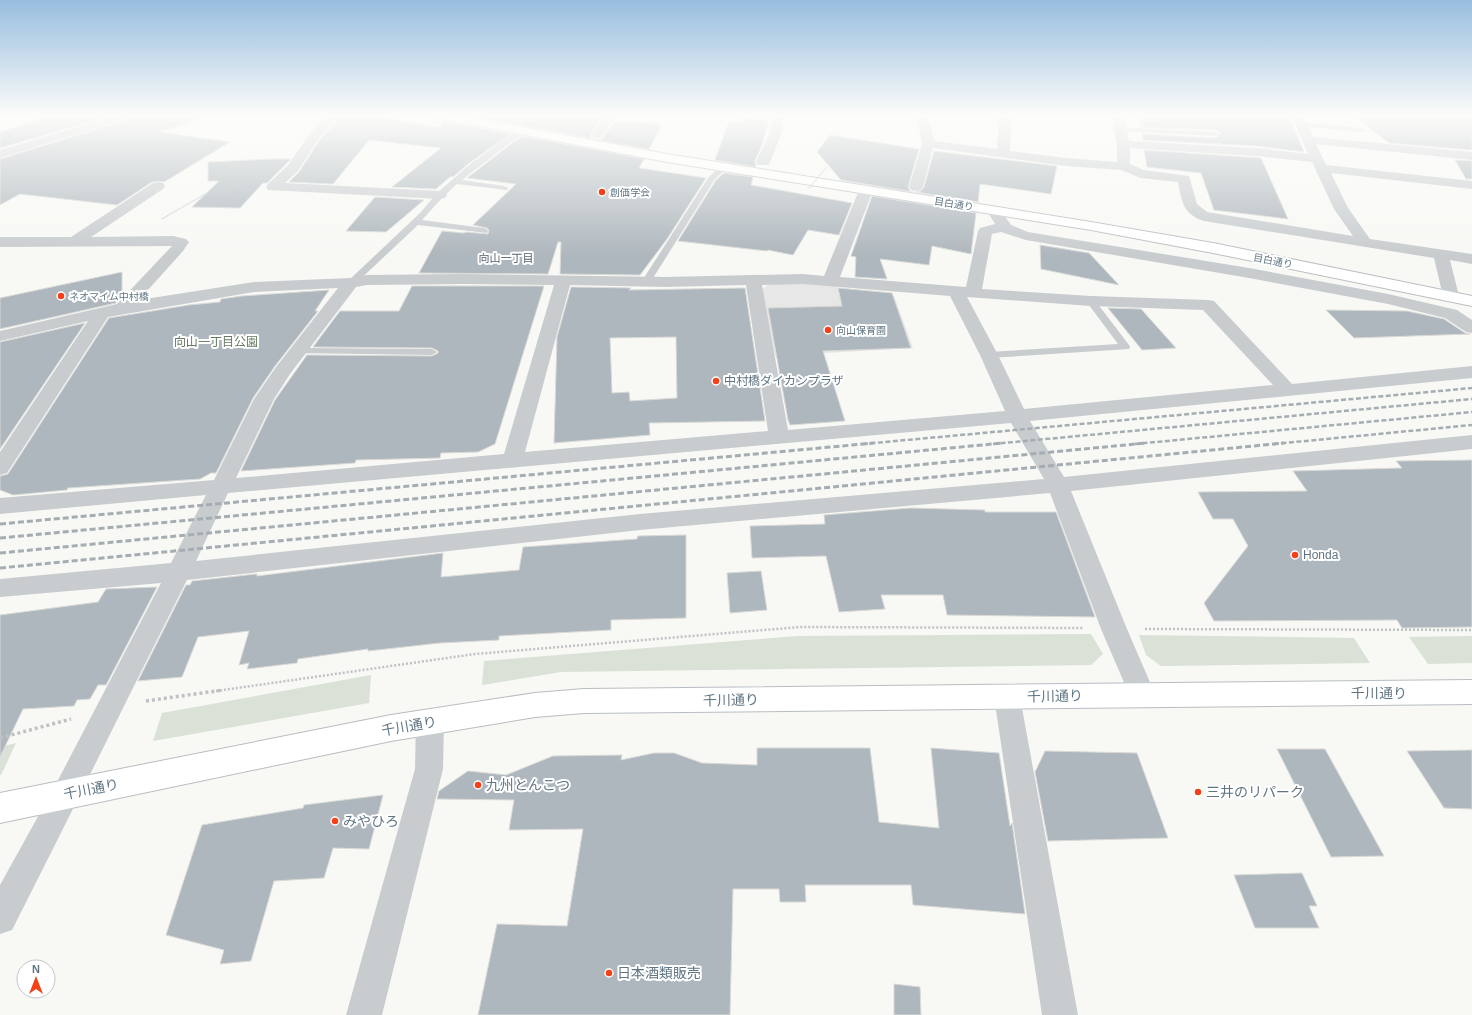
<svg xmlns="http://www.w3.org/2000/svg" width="1472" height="1015" font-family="Arial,'Noto Sans JP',sans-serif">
<rect width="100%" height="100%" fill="#f8f8f5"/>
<path fill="#e6e7e6" d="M770 284H827L837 286 841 298 894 296 913 348 775 356 762 289Z"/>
<path fill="#dae1d6" d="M1091 634 1103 654 1091 665 561 672 482 685 484 661 798 636Z
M1139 635 1354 638 1370 663 1161 666 1146 655Z
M1472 636V663L1428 664 1409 637Z
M371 675 369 703 153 741 162 713Z
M16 743 1 775H0V747Z"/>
<path fill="#aeb7bd" stroke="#dadad7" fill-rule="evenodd" d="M57 114H117L0 148V132Z
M139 114H200L201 118 159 132 230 142 164 182 158 181 152 182 117 205 20 194 0 205V159L136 117Z
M344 114H362L441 128 442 121 510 134 468 164 453 177 451 176 436 189 392 187 441 148 369 140 333 184 289 182 299 172 321 138Z
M459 114H604L590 134 591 138Z
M1139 114H1285L1291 122 1304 152 1256 146 1143 140 1142 134 1216 138 1221 133 1216 130 1141 127Z
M1352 114H1472V150L1389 143Z
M743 119 769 120 762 145 755 161 756 167 715 160 729 121 743 122Z
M615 121 662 124 649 149 598 140 602 139Z
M830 135 919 149 908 187 910 191 913 192 841 180 817 152Z
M523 136 644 159 639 168 706 178 667 239 640 275 560 274 561 242H558L548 274 419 273 442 231 464 233 466 232 488 234 489 230 487 228 473 225 516 184 467 178 512 143Z
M1144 150 1261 158 1288 219 1214 210 1201 173 1147 167Z
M934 151 1057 166 1051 194 980 184 978 202 916 192 921 191 924 187Z
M271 159H291L267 183H263L240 208 192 207 219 181H208V162Z
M1455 160 1472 161V179H1466Z
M724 173 753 177 751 185 852 203 839 235 808 230 793 255 768 250 767 251 678 241 716 180Z
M872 196 976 213 971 254 932 246 929 265 880 259 887 279 855 277 856 257 851 256Z
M375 197 424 200 386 232 346 231Z
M1040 245 1089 253 1119 285 1041 269Z
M122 272V296L116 303 0 329V298Z
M412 286H544L495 444 478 452 441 453 440 458 356 460 355 463 241 471 275 400 307 355 432 356 438 353V351L432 348 313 347 340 311H399Z
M571 287 631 288 629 290 745 288 765 421 649 423 650 435 554 443 557 337ZM676 337 677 398 630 401 629 392 612 393 610 338Z
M838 288 892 293 911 348 823 351 845 421 790 425 788 420 768 308 842 306Z
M329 290 315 311H318L275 366 253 398 216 473H211L200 479 68 488 67 490 13 495 0 490V476L8 474 109 318 189 305 220 302 221 299 242 296Z
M1108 308 1141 309 1176 348 1142 350Z
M1326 310 1407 311 1444 319 1465 333 1470 334 1354 338Z
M85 323 0 449V342Z
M1472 460V627L1402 628 1397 620 1214 621 1204 603 1248 546 1233 519H1213L1198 492 1307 491 1293 471 1402 468 1396 461Z
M910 508 985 510V512H1056L1095 617 947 615 943 595H881L885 609 839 612 826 556 752 558 750 526 825 524 824 515Z
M686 535V618L611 620V630L499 636V640L440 643 368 651V649L298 659 297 663 247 669 249 663 239 665 249 631 198 637 182 677 138 681 186 585H190L192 581 257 574V576L443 553 441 577 519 570 523 547 637 539 638 536Z
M761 571 767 610 730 613 727 573Z
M157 587 106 685H98L90 699 77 700 74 706 23 709 0 757V615L98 602 106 589Z
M757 748H870L879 822 939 828 931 748 999 753 1010 826 1012 823 1025 914 913 905 911 885H805L806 902H780L779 889H733L730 1015H478L497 924 567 926 583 829 509 830 514 800 437 799 439 791 468 771 506 775 553 756 622 755 621 760 654 753H674L702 763 757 765Z
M1277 749H1325L1384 856 1331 857Z
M1472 750V809L1444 808 1407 751Z
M1045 751 1137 753 1168 838 1048 841 1035 772Z
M383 795 369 849 333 848 324 878 274 881 251 961 220 964 224 950 166 935 202 825 303 808 304 805Z
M1302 873 1317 906H1309L1319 928H1255L1234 875Z
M894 984 920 987 921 1015H894Z"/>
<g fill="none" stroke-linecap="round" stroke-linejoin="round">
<g stroke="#b7bec2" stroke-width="2">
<path id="secondary" d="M1472 680V704L584 713 535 717 391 741 0 823V793L391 715 535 693 584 689Z"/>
</g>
<g stroke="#bbbfc3" stroke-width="2">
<path id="primary" d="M430 114H453L667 154 1091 222 1213 243 1472 296V306L1213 253 1091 230 667 162 436 118 432 116Z"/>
</g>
<path stroke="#bfc2c4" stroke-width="1.5" stroke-dasharray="1 1" stroke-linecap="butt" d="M162 219 205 194H225L239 183"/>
<path stroke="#bfc2c4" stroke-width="2.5" stroke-dasharray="2 2" stroke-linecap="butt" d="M1145 629 1472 630
M216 691 475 654 800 627 1084 628"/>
<path stroke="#bfc2c4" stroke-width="3.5" stroke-dasharray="3 3" stroke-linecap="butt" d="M146 701 223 690
M0 738 71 719"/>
<path fill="#c8cccf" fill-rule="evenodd" d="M1299 122 1361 128 1365 130 1361 132 1302 126H1299Z
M1117 127 1216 132 1220 134 1216 136 1120 131 1116 129Z
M522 129H528L529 131 511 142 462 180 504 186 508 188 507 190 457 184 443 197 422 220 484 228 487 229 488 231 487 233 418 225 354 285H348L346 283 348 281 420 213 437 193 469 165 505 138Z
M721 165H724L728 167 715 179 650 283H644L642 281 708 178Z
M1091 298 1094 299 1129 345 1130 347 1129 349 989 358 984 355 989 352 1118 344 1086 301Z
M298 348 432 349 437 352 432 355 294 353 293 351Z"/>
<path fill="#c8cccf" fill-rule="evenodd" d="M121 114H138L136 116 0 158V150Z
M330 114H342L320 137 298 171 285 183 440 191 445 192 447 195 445 198 440 199 268 190 266 187 268 184 288 165 311 132Z
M606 114H618L601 138H593L591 135Z
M773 114H785L782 132 770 162 768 165H758L756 162 770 132Z
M914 114H926L930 124 934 141 997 149 999 114H1011L1010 151 1066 158 1117 162V144L1111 114H1123L1129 141 1256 148 1308 154 1296 125 1286 114H1298L1308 124 1313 137 1472 152V160L1316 144 1326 165 1472 181V189L1331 173 1348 208 1370 239 1472 254V264L1450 260 1459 296 1457 299 1451 301 1445 299 1443 296 1434 258 1204 221C1183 214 1182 202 1178 182L1141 178 1121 170 1066 166 933 148 923 187 921 190 916 191 911 190 909 187 922 144 918 124ZM1130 148 1256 156 1312 162 1334 209 1353 236 1207 212 1197 204 1189 176 1144 170 1130 164Z
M158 182 163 183 165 186 163 189 91 237 173 236 186 239 189 242 183 251 139 300 254 282 351 278 367 275 464 274 665 277 803 274 824 276 859 190 861 187 866 186 871 187 873 190 840 277 966 287 978 231 980 228 995 224 987 211 989 208 994 207 999 208 1011 225 1028 232 1249 268 1388 294 1457 310 1472 320V333L1466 332 1445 318 1388 304 1249 278 1026 240 1001 232 992 234 982 289 1091 296 1208 300 1214 301 1292 384 1472 366V378L1030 421 1064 477 1472 435V449L1071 491 1127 629 1155 694 1151 702 1142 706 1133 702 1129 694 1101 629 1050 493 640 530 187 580C128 697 71 814 12 930L0 934V885L56 784 161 583 0 597V579L171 563 206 495 0 514V498L214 480 254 399 276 367 338 288 254 292 108 317 7 473 0 475V452L88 321 0 341V331L117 304 172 246 0 247V237H71L153 183ZM464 284 554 285 504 454 236 478 274 399 290 374 356 287 367 285ZM803 284 950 296 980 355 1005 411 788 430 762 285ZM570 285 665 287 746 285 768 431 525 452ZM967 297 1091 306 1203 310 1273 385 1024 409 998 355ZM1011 423 1044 479 640 514 196 561 228 493Z
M1007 685 1017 689 1020 697 1078 1015H1042L994 697 997 689Z
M430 709 440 712 444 721 443 769 382 1015H346L415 769 416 721 420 712Z"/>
<use href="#secondary" fill="#fff" fill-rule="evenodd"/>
<use href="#primary" fill="#fff" fill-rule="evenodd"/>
<path stroke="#a5adb3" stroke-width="2.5" stroke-dasharray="5 2.5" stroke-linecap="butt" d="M863 444 1472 388
M993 444 1472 399
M1135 444 1472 412
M1274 444 1472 425"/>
<path stroke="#a5adb3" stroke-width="3" stroke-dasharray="6 3" stroke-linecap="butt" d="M0 524 874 443
M0 538 1003 443
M0 553 1146 443
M0 568 1284 443"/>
<path stroke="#bfc2c4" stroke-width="1.5" stroke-dasharray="1 1" stroke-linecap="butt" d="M809 188 827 167"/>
</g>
<linearGradient id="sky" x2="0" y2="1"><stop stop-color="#97bdde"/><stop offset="0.45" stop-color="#fcfcfa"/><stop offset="1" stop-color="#fcfcfa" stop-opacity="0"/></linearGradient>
<rect width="1472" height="256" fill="url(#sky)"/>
<g fill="#f54118" stroke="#fff" stroke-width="1.5">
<circle cx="602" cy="192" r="4"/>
<circle cx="61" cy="296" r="4"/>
<circle cx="828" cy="330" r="4"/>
<circle cx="716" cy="381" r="4"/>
<circle cx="1295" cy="555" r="4"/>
<circle cx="478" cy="785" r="4"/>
<circle cx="1198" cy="792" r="4"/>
<circle cx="335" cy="821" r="4"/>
<circle cx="609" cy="973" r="4"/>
</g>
<g text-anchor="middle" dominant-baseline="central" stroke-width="4" stroke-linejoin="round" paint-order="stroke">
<g font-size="10" fill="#607583" stroke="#fff" text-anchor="start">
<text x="610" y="192">創価学会</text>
<text x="69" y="296">ネオマイム中村橋</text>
<text x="836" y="330">向山保育園</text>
</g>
<g font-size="10" fill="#607583" stroke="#fff">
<text transform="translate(954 204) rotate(9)">目白通り</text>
<text transform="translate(1273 261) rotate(11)">目白通り</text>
</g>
<g font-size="11" fill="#53636d" stroke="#fff">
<text x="506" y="258">向山一丁目</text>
</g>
<g font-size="12" fill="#667a60" stroke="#fff">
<text x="216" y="342">向山一丁目公園</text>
</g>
<g font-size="12" fill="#607583" stroke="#fff" text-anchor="start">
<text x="724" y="381">中村橋ダイカンプラザ</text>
<text x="1303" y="555">Honda</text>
</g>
<g font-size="14" fill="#607583" stroke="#fff">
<text x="1379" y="693">千川通り</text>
<text transform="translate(1055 696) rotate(-1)">千川通り</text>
<text transform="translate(731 700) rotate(-1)">千川通り</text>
<text transform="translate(409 726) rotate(-10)">千川通り</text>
<text transform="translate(91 789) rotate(-11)">千川通り</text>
</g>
<g font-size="14" fill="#607583" stroke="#fff" text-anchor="start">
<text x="486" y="785">九州とんこつ</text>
<text x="1206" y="792">三井のリパーク</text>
<text x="343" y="821">みやひろ</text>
<text x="617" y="973">日本酒類販売</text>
</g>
</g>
<g transform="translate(36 979)"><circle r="19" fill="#ffffff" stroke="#bfc8cd"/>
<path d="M0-3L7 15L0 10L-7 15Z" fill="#f54118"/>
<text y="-6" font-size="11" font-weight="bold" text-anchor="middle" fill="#607583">N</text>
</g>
</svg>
